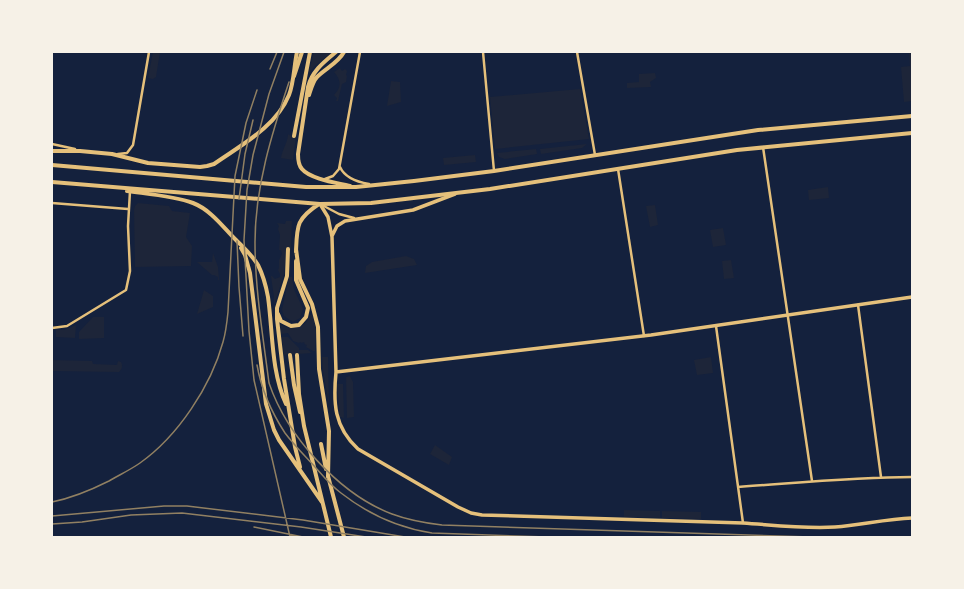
<svg xmlns="http://www.w3.org/2000/svg" width="964" height="589" font-family="'Fira Sans',sans-serif">
<rect width="100%" height="100%" fill="#14213d"/>
<path fill="#1d2539" d="M153 52H160L156 77 153 79 148 78Z
M314 52H332L314 67 308 75Z
M909 52H912V101L904 102 901 67 910 66Z
M340 68 342 71 345 69 347 71 346 75 347 76 346 82 342 84 338 101H336L337 98 334 95C342 87 341 80 334 72Z
M655 73 656 78 650 82 651 87 627 88V83L639 82V74Z
M391 81 400 82 401 102 387 106Z
M580 89 589 139 495 149 490 97Z
M288 134 289 135 296 136 293 160 281 158C282 150 288 142 288 134Z
M587 144 582 148 541 154 540 149Z
M536 149 537 154 505 159 499 157 497 153Z
M475 155 476 162 444 165 443 158Z
M828 187 829 198 809 200 808 190Z
M138 203 169 206 172 211 190 213 186 237 192 246 191 266 135 267 134 210 135 206Z
M655 205 658 225 650 227 646 206Z
M286 221H292L291 250H286L284 275 274 305V298L271 276H272L275 279 280 277V274L278 270 279 268V260L282 254 281 250H279L280 235 278 229 279 226 277 223 285 224Z
M723 228 726 245 713 247 710 230Z
M213 253 218 267 219 280H218V277L214 275H212L197 262H212Z
M406 256 414 259 417 265 365 273 366 266 372 262Z
M731 260 734 278 724 279 722 261Z
M289 277H292L294 289 303 309 300 318 293 322 284 316 282 310Z
M204 290 213 296V307L197 314Z
M310 315H313L316 331 315 351H313L306 347 307 345 304 344 305 343 303 342 302 343 300 342 299 343 293 341 288 333 281 334 280 324C292 332 305 329 310 315Z
M93 317H104V338L79 339V332Z
M76 325 75 338 56 337V330H64Z
M282 337H288L299 348V350H308L312 353 284 355Z
M322 357H328L329 405 323 371Z
M711 357 713 373 697 375 694 360Z
M52 360 92 361 93 364 117 365 118 361 121 362C123 366 122 369 119 372L52 371Z
M350 376 353 382 354 417 347 418 346 377Z
M337 384H343L344 418 340 417Z
M435 445 452 457 449 465 430 454Z
M624 510 660 511V518L624 517Z
M662 511 701 512V519L662 518Z"/>
<g fill="none" stroke-linecap="round" stroke-linejoin="round">
<path stroke="#e5c07b" stroke-width="2.5" d="M483 52 494 171
M577 52 595 155
M52 144 75 149
M763 147 812 481
M118 154 127 153 133 145 149 52
M340 167C345 178 357 182 369 184
M618 169 644 336
M325 179 333 176 339 169 360 52
M52 203 128 209
M320 204 339 214 354 218
M858 305 881 477
M716 326 743 523
M52 328 67 326 126 290 130 271 128 226 130 191
M738 487C796 483 854 477 912 477"/>
<path stroke="#e5c07b" stroke-width="3.5" d="M320 204 328 217 332 237 336 372C333 403 334 427 358 449L458 507 471 513 482 515 743 523C773 525 804 529 835 527 861 525 886 519 912 518
M332 236 337 226 345 221 413 210 455 194
M336 372 651 335 912 297"/>
<path stroke="#e5c07b" stroke-width="4" d="M294 76 302 52"/>
<path stroke="#e5c07b" stroke-width="4" d="M336 52C324 62 312 71 308 87L298 154C298 159 298 165 302 169 310 179 338 183 350 186
M309 95C311 89 313 81 317 77 326 68 338 63 344 52
M294 136 310 52
M52 151H80L112 154 148 163 200 167 207 166 214 164C241 145 276 127 289 95 294 82 294 66 297 52
M52 165 306 187H356L414 181 494 171 758 130 912 116
M52 182 320 204 371 203 490 189 737 150 912 133
M127 191C148 194 174 196 193 203 211 210 223 227 236 240 244 248 252 255 258 265 263 275 266 286 268 297 273 333 271 371 286 404
M241 248 245 255 250 273 266 404 274 430 279 440 322 502
M288 249 287 276 277 308V319L284 379 295 447 300 467
M296 249 300 279 312 304 318 327 319 369 329 431 328 477
M296 252C297 226 296 219 319 204
M278 314 281 321 291 326 299 325 306 317 308 308 296 280V261
M290 355 294 385 300 412
M297 355 299 394 304 426 331 537
M321 444 326 469
M328 476 344 537"/>
<path stroke="#918062" stroke-width="1.5" d="M284 52 269 94 253 155 247 190 244 240 249 331 254 380 290 537
M270 69 277 52
M289 82C272 133 255 187 255 242 255 289 263 336 269 383 287 436 339 494 392 514 408 520 425 523 442 525L811 537
M239 199 245 154 253 120
M237 241 239 287 243 336
M257 365C261 388 272 413 285 433 294 445 305 456 315 467 323 476 331 486 341 493 368 514 399 528 432 533L547 537
M52 502C72 498 91 490 109 481 119 475 130 470 140 463 178 436 211 386 223 342 226 332 227 322 228 312L235 176 246 123 257 90
M52 516 164 506H187L303 520 405 537
M52 524 82 522 131 515 182 513 301 527 366 537
M254 527 303 537"/>
</g>
<rect width="964" height="589" fill="none" stroke="#f6f1e7" stroke-width="106"/>
</svg>
